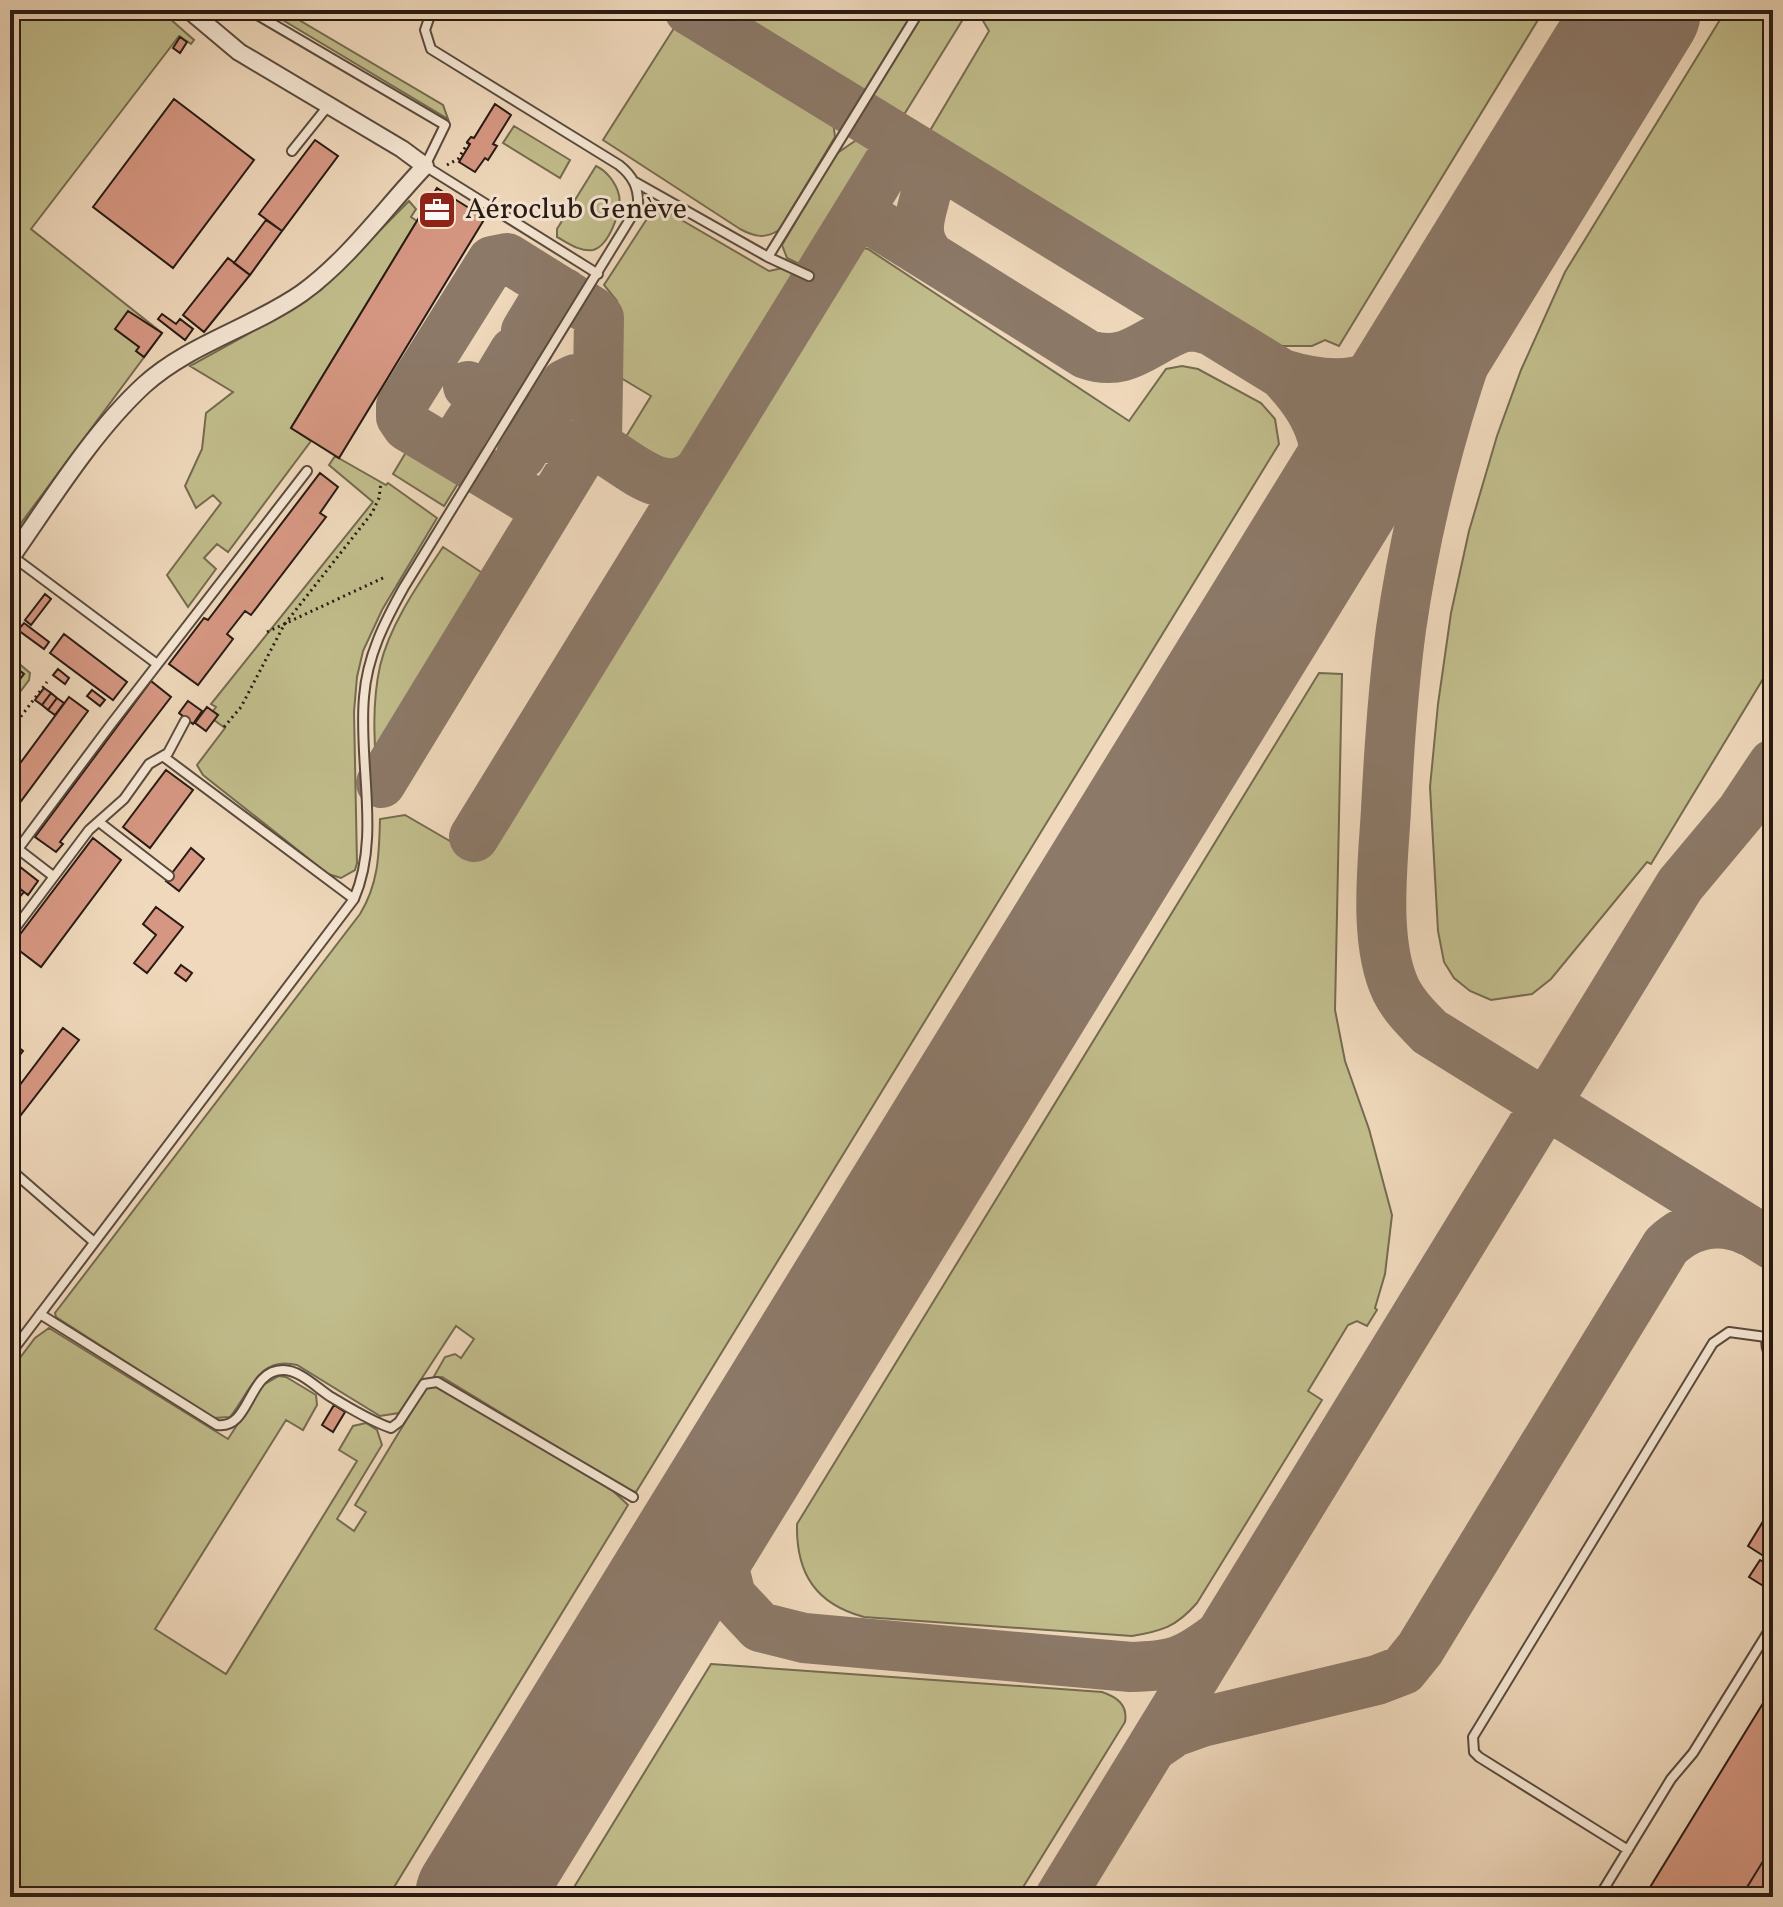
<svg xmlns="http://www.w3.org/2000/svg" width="1783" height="1907" font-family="Vollkorn,serif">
<rect width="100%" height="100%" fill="#efd8bb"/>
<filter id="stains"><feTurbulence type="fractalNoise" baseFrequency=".0025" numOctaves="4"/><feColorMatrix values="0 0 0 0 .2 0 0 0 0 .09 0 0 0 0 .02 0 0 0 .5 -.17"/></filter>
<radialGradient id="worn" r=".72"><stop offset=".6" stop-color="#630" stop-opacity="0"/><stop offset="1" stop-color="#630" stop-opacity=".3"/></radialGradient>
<path fill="#c1bc8b" stroke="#746b50" stroke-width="2" d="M10 10H160L194 40 191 44 179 36 31 229 162 333 10 538Z
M266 10H282L443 105 448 119Z
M731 10H975L971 16H965L905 113 896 115 731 16Z
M988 10H1544L1339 346 1325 340 1312 346H1274L928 134 989 31 982 19Z
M1726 10H1773V603C1762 627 1764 644 1769 669L1651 864 1647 862 1551 979 1532 994 1491 1000 1470 991 1454 978 1444 962 1438 931 1430 787 1438 704 1451 613 1469 531 1497 436 1521 370 1565 272Z
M676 25 833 121 835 137 779 230C765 239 755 237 740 229L603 140Z
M514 126 570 160 560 178 503 143Z
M858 139 873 150V158L841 212 830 240 811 270 787 258 782 245 836 154Z
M596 166C607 171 616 183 619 195 622 210 609 246 593 250 580 252 568 243 557 237V229Z
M409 201 416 209 411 217 417 221 291 428 311 441 228 552 217 544 204 558 216 569 188 607 167 575 221 503 213 495 196 508 185 486 202 449 206 413 233 392 190 366 277 318 321 290Z
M652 211H666L769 271 783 268 807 281 693 466C686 470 681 474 673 474 656 474 630 456 624 440L651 396 611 372 612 307 617 301 604 285Z
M854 246 868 249 1129 421 1166 369 1182 366 1198 369 1261 403 1275 419 1279 444 636 1492 628 1490 442 1377 433 1378 445 1357 455 1354 461 1358 474 1339 456 1326 399 1413 380 1416 297 1365C258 1355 250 1393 230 1417L214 1418 56 1317 55 1313 360 914C379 883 379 853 380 819L405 815 474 855 842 256Z
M411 444 462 477 444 506 393 474Z
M335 456 386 485 388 483 437 518 382 610 363 651 357 677 354 712 357 863 355 870 341 878 328 874 203 775 197 765 225 728 214 720 218 715 213 711 216 707 211 704 373 502 329 465Z
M443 547 490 578 475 602 482 609 377 777C374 740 372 703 380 666 390 624 419 583 443 547Z
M10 656 30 673 29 680 10 705Z
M1319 673 1342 674 1335 1010 1345 1061 1369 1129 1392 1215 1385 1274 1375 1308 1377 1310 1367 1326 1357 1321 1348 1325 1308 1391 1322 1400 1197 1603C1176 1627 1162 1631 1132 1636L864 1617C816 1604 796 1574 797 1524Z
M49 1328 228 1439 263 1385 279 1376 286 1377 316 1395 317 1405 303 1430 286 1420 155 1629 226 1674 357 1461 339 1450 353 1426 366 1423 377 1430 382 1445 337 1519 354 1531 366 1512 355 1505 427 1386 434 1384 612 1490 628 1505 388 1897H10V1371L35 1338Z
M711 1664 1102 1692C1117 1697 1128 1705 1125 1722L1017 1897H568Z"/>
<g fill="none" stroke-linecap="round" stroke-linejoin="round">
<path stroke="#8c7968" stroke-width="50" d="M689 10 1282 374C1350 395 1372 379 1432 347
M1637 10C1609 57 1579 103 1554 151 1477 299 1425 464 1401 629 1393 689 1389 749 1386 810 1383 863 1373 942 1396 990 1404 1006 1417 1019 1430 1032L1773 1245
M926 157C939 193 902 223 929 255
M849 227C860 219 867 219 879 225L1086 354C1128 369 1147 339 1184 327L1195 326 1209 330
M1282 374C1331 424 1327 453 1327 519
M468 386 575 451 584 450
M521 455 565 384 575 379H582
M461 458 457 442C468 426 476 402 497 404L493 387 514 352 529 347 526 331 547 296 564 293
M553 499 544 504 532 501 407 426 401 417V406L492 261 507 258 592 311 599 318 597 442 604 450
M381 783 584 450 597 447 604 450C633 467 664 499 696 474
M474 837 894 154 904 148 914 149
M718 1508 724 1568 731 1596 760 1627 804 1638 1131 1667C1173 1666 1185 1662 1218 1637
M1152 1747 1174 1732 1202 1722 1377 1680 1403 1670 1420 1649 1666 1246C1689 1224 1719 1217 1749 1231
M1060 1897 1680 885 1741 812 1773 764"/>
<path stroke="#8c7968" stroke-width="124" d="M477 1897 1639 10"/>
</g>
<path fill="#d69782" stroke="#281a14" stroke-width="2" d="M180 37 187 42 180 53 173 48Z
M174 99 254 160 173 268 93 207Z
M495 104 511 115 493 144 497 146 488 160 485 158 475 172 459 162 470 144 467 142 471 137 474 138Z
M315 140 338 156 282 231 259 214Z
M437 188 485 218 339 458 291 428Z
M266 220 282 231 250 275 234 263Z
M228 258 250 275 204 332 183 315Z
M128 311 162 333 144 357 136 351 139 347 115 329Z
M162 314 176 324 180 319 193 329 185 340 158 319Z
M320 473 338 487 320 513 326 517 251 615 245 611 227 634 233 639 198 685 169 664 204 618 208 620Z
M45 594 51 599 31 625 25 620Z
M24 623 49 642 44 649 18 630Z
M64 634 127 682 113 700 50 653Z
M10 663 24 674 10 692Z
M58 669 69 678 65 684 53 675Z
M151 681 171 697 60 842 63 844 56 852 35 837Z
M44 688 51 693 42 705 35 700Z
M92 690 105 700 100 706 87 696Z
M51 693 57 698 48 710 42 705Z
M69 697 88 711 10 816V753L21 762Z
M57 698 64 703 55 715 48 710Z
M188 701 202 711 193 724 179 713Z
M207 707 218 715 206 731 195 723Z
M166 770 193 790 150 848 123 827Z
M93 838 121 860 41 967 12 945Z
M191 848 204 859 179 891 166 881Z
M10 859 38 881 28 895 10 881Z
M10 881 24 892 18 899 10 893Z
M156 907 183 927 147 973 134 963 156 935 143 924Z
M181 965 192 973 186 981 175 973Z
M63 1028 79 1040 10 1129V1098Z
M10 1041 23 1051 10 1068Z
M10 1181 19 1188 10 1200Z
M334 1405 345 1412 333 1432 322 1425Z
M1773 1505V1562L1748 1546Z
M1760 1560 1773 1568V1592L1749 1577Z
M1773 1687V1845L1741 1897H1644Z
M1773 1845V1897H1741Z"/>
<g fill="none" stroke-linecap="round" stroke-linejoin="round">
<g stroke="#5a4a3e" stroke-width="12">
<path id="lane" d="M249 10 445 125 425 166 598 274
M292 151 328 106
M635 182 768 257 809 276
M768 257 920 10
M12 556 157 664
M1773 619V633
M164 757 354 899
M99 822 169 876
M53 876 18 849 112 723 307 471
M10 935 89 830 124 799 149 764 168 753 185 721
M10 1169 94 1242
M40 1314 217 1425C251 1430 247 1370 283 1370 300 1370 317 1388 331 1397 350 1408 370 1421 391 1428L399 1422 424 1384 437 1382 633 1497
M1773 1323C1765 1336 1763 1347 1773 1360
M10 1354 354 899C381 837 358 763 364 697 367 656 385 621 404 587L638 206C639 188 633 176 619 165L431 49 425 30 432 10
M1628 1850 1479 1757 1474 1752 1473 1737 1713 1343 1729 1332 1766 1337
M1599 1897 1671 1779 1693 1753 1773 1624"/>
</g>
<g stroke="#5a4a3e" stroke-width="20">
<path id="street" d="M10 559C50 502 92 433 144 385 189 344 252 328 302 293 349 259 385 208 425 166L402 149 239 52 189 10"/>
</g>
<path stroke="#281a14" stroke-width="3" stroke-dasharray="2 4" stroke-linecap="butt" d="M447 165 458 159 468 143
M267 632 385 577
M224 727 241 707 284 625 372 513 379 498 381 482
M10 731 47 682"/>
<use href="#lane" stroke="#f5e6d3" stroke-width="8"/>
<use href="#street" stroke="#f5e6d3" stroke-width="16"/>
</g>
<defs>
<g id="office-square" transform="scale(2)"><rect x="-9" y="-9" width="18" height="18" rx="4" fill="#8f2418" stroke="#f5e6d3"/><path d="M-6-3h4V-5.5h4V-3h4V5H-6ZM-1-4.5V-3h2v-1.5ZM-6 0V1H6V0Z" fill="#fff"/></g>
</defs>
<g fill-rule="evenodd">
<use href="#office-square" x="437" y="210"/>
</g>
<g text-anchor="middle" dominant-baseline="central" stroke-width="6" stroke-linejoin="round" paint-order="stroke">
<g font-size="30" fill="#281a14" stroke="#f5e6d3" text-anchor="start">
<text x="465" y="210">Aéroclub Genève</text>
</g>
</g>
<rect width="1783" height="1907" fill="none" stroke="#efd8bb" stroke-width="40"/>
<rect x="12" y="12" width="1759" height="1883" fill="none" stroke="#281a14" stroke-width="4"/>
<rect x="20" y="20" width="1743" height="1867" fill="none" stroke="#281a14" stroke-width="2"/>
<rect width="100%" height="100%" filter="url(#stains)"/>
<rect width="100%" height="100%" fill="url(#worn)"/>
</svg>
